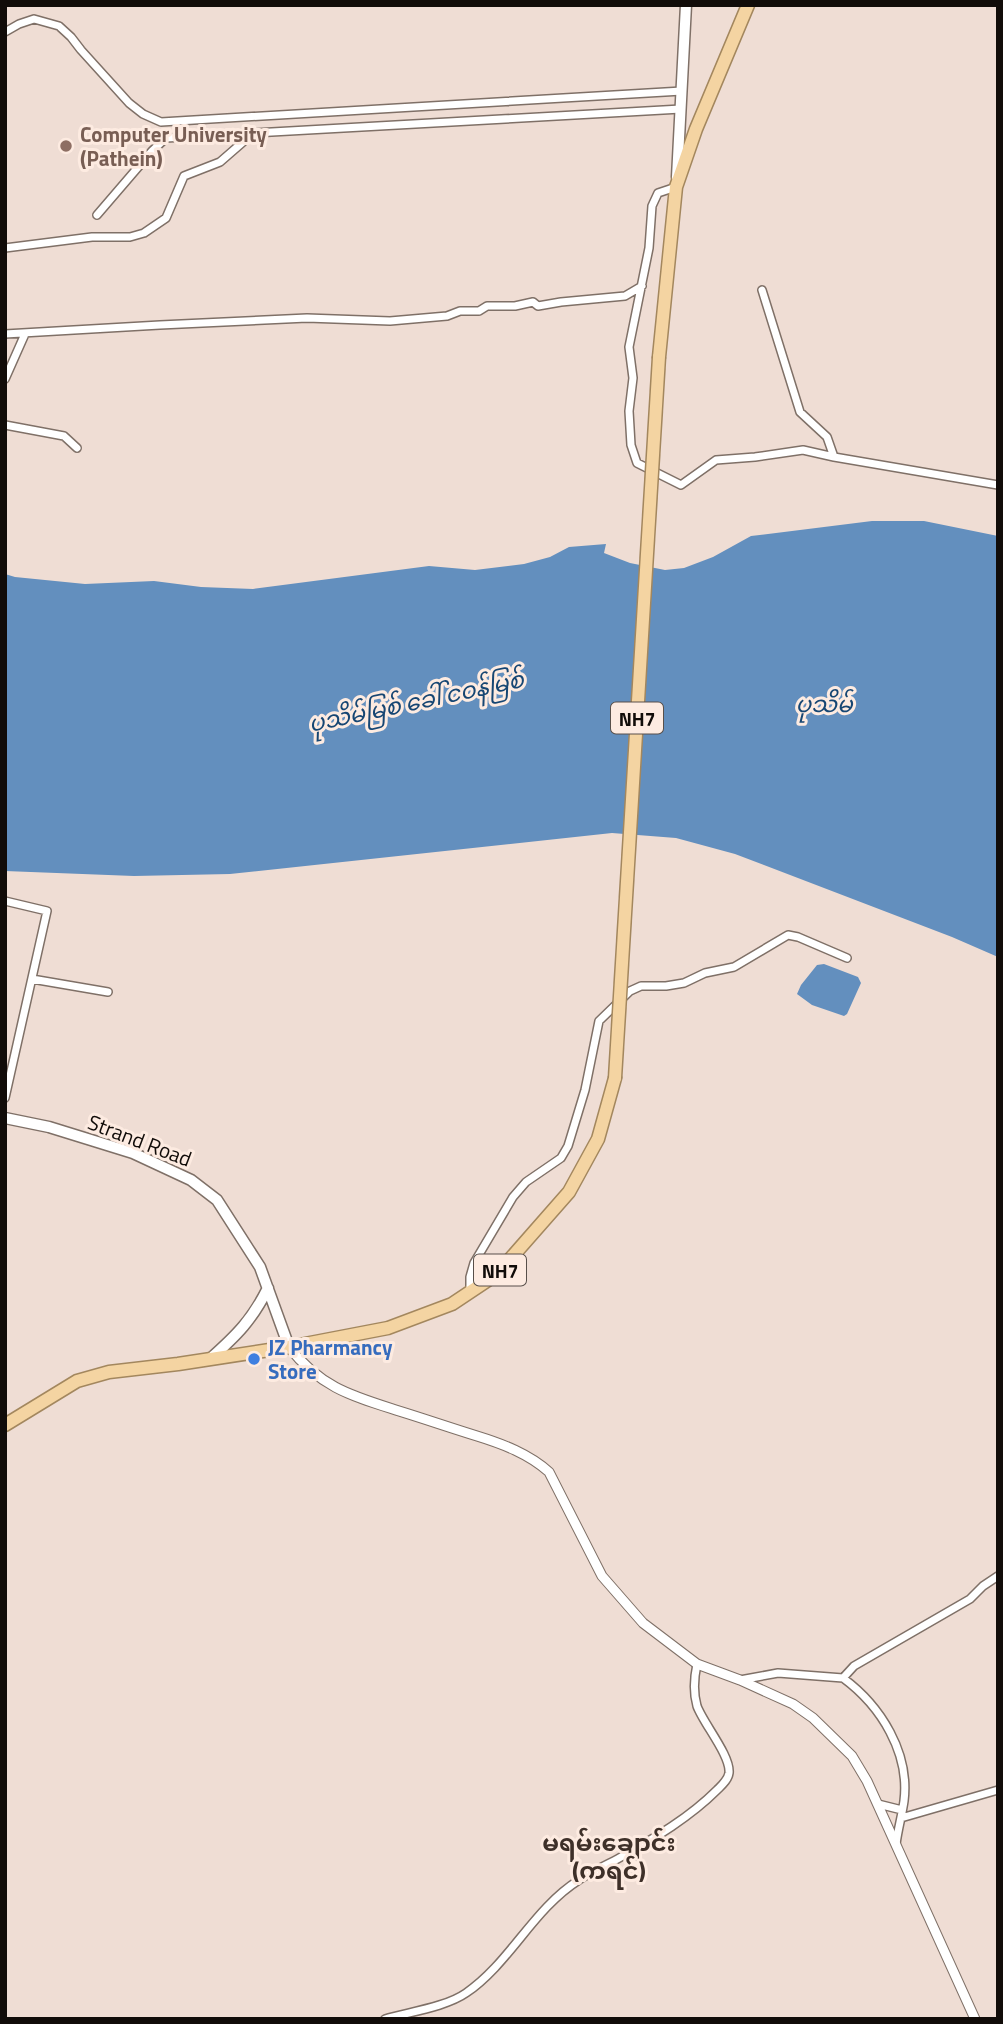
<svg xmlns="http://www.w3.org/2000/svg" width="1003" height="2024" font-family="'Titillium Web','Noto Sans Myanmar',sans-serif">
<rect width="100%" height="100%" fill="#efddd4"/>
<path fill="#638fbe" d="M872 521H924L998 536V957L952 937 735 854 676 838 612 833 230 874 134 876 5 871V574L15 577 85 584 154 581 201 587 253 589 429 566 475 570 524 564 550 557 569 547 606 544 604 553 630 563 665 570 684 568 713 557 751 536Z
M824 964 858 977 861 983 847 1014 844 1016 812 1005 797 994 801 985 817 965Z"/>
<g fill="none" stroke-linecap="round" stroke-linejoin="round">
<g stroke="#7f7067" stroke-width="10">
<path id="minor" d="M5 32 19 24 34 19 59 26 71 37 81 50 129 103 143 114 161 122 682 91
M676 187 658 193 652 206 649 248 629 347 633 378 629 411 631 445 637 463 681 485 716 460 755 457 803 450 834 457 827 437 800 412 762 290
M97 215 152 151 166 138 681 109
M5 248 92 237H130L144 233 166 218 184 176 220 162 243 142 250 134
M5 334 160 325 307 318 390 321 447 316 460 311H479L487 306H515L533 302 538 306 561 302 625 296 642 286
M5 379 25 334
M5 425 64 436 77 448
M834 457 998 485
M5 901 47 911 5 1098
M32 979 108 992
M470 1291V1277L474 1263 513 1197 526 1182 561 1158 568 1146 585 1090 599 1021 630 991 641 986H666L684 983 705 973 734 967 788 935 798 937 847 958
M843 1678C881 1706 910 1753 904 1801 902 1815 898 1829 896 1844
M740 1680 778 1673 843 1678 854 1666 970 1599 983 1586 998 1576
M878 1804 902 1810
M901 1818 998 1790
M385 2019C409 2012 446 2007 466 1993 510 1963 533 1909 579 1880 592 1871 607 1865 621 1857 655 1838 690 1817 717 1790 722 1785 728 1780 729 1773 731 1756 703 1723 697 1706 693 1692 694 1678 697 1664"/>
</g>
<g stroke="#7f7067" stroke-width="11">
<path id="tertiary" d="M289 1347C321 1388 352 1396 399 1411 425 1419 451 1428 477 1436 503 1444 529 1454 549 1472L602 1576 643 1623 697 1664 740 1680 793 1704 813 1718 852 1756 867 1781 975 2019"/>
</g>
<g stroke="#7f7067" stroke-width="13">
<path id="secondary" d="M677 177 686 5
M5 1118 49 1127 133 1153 191 1180 217 1200 260 1267 289 1347
M210 1359C237 1335 252 1320 268 1288"/>
</g>
<g stroke="#a3875e" stroke-width="15">
<path id="trunk" d="M659 357 676 187 696 129 748 5
M5 1425 77 1381 109 1372 178 1364 289 1347 388 1328 452 1304 497 1274 569 1192 598 1139 615 1078"/>
</g>
<use href="#minor" stroke="#fff" stroke-width="7"/>
<use href="#tertiary" stroke="#fff" stroke-width="9"/>
<use href="#secondary" stroke="#fff" stroke-width="10"/>
<use href="#trunk" stroke="#f4d4a2" stroke-width="12"/>
<g stroke="#a3875e" stroke-width="15" stroke-linecap="butt">
<path id="trunk-bridge" d="M615 1078 659 357"/>
</g>
<use href="#trunk-bridge" stroke="#f4d4a2" stroke-width="12"/>
</g>
<circle fill="#8d6e63" stroke="#fdebe1" stroke-width="2.5" cx="66" cy="146" r="7"/>
<circle fill="#3f7fe0" stroke="#fdebe1" stroke-width="2.5" cx="254" cy="1359" r="7"/>
<g text-anchor="middle" dominant-baseline="central" stroke-width="6" stroke-linejoin="round" paint-order="stroke">
<g fill="#fdebe1" stroke="#584f4a" stroke-width="2">
<rect x="611" y="702.5" width="52" height="31" rx="5"/>
<rect x="474" y="1254.5" width="52" height="31" rx="5"/>
</g>
<g font-size="19" font-weight="bold" fill="#110c09">
<text x="637" y="718">NH7</text>
<text x="500" y="1270">NH7</text>
</g>
<g font-size="21" font-weight="bold" fill="#785e54" stroke="#fdebe1" text-anchor="start">
<text x="80" y="134">Computer University<tspan x="80" dy="24">(Pathein)</tspan></text>
</g>
<g font-size="21" fill="#110c09" stroke="#fdebe1">
<text transform="translate(140 1140) rotate(21)">Strand Road</text>
</g>
<g font-size="21" font-weight="bold" fill="#366cbe" stroke="#fdebe1" text-anchor="start">
<text x="268" y="1347">JZ Pharmancy<tspan x="268" dy="24">Store</tspan></text>
</g>
<g font-size="23" font-style="italic" fill="#164673" stroke="#fdebe1">
<text transform="translate(416 701) rotate(-12)">ပုသိမ်မြစ် ခေါ် ငဝန်မြစ်</text>
<text x="824" y="703">ပုသိမ်</text>
</g>
<g font-size="24" font-weight="bold" fill="#3e3029" stroke="#fdebe1">
<text x="609" y="1842">မရမ်းချောင်း<tspan x="609" dy="28">(ကရင်)</tspan></text>
</g>
</g>
<rect width="1003" height="2024" fill="none" stroke="#110c09" stroke-width="14"/>
</svg>
